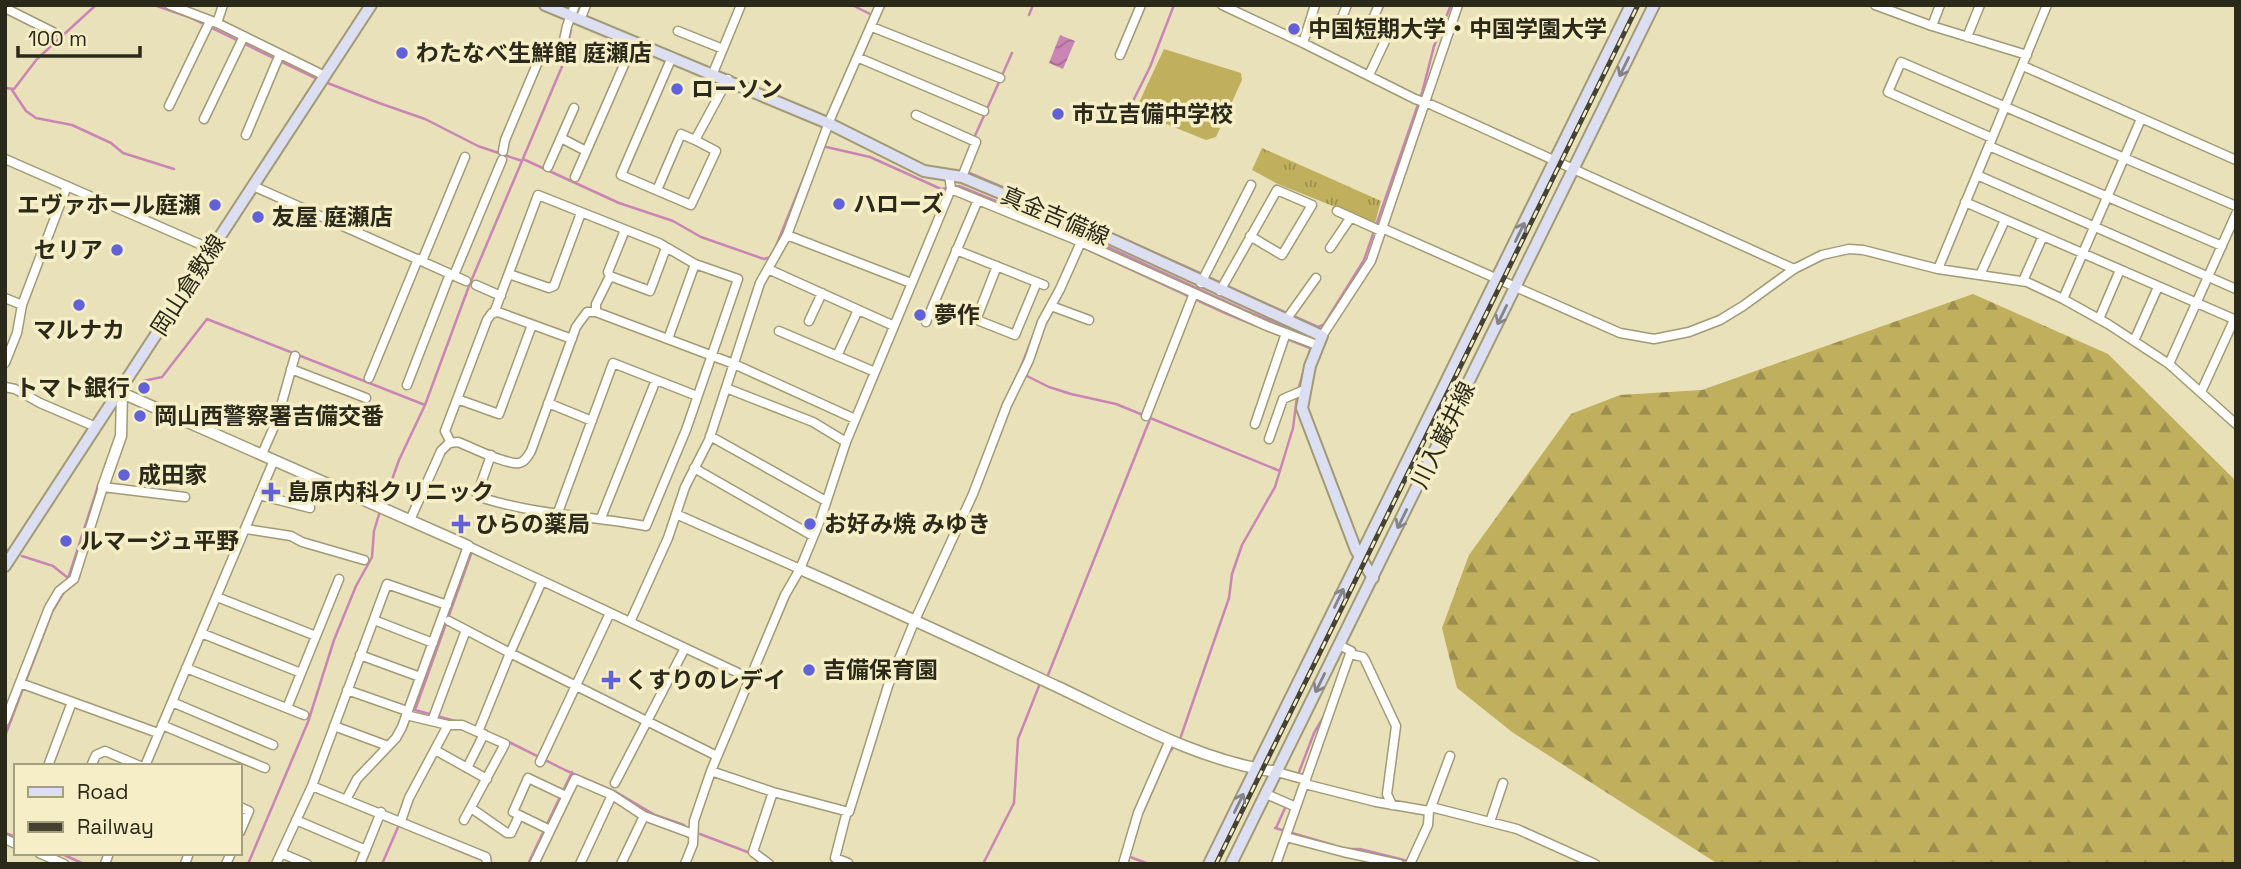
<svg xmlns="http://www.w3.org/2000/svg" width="2241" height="869" font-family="'Space Grotesk','Noto Sans JP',sans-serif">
<defs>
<pattern id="forest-firs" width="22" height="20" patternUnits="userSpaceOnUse" patternTransform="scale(1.75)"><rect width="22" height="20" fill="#c0b05e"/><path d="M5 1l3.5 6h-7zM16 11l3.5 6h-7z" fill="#9c8f4d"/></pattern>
<pattern id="park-tufts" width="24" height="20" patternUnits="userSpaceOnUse" patternTransform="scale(1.75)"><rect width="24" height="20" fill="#c0b05e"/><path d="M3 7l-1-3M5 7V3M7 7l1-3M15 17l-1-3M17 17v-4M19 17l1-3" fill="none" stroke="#9c8f4d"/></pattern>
<pattern id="water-waves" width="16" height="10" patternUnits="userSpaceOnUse" patternTransform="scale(1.75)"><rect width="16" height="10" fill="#ca85b5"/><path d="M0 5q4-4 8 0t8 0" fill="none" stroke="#a46d92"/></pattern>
</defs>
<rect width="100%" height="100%" fill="#e8e1ba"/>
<path fill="#c0b05e" d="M1164 49 1241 73 1242 80 1216 137 1206 140 1139 113 1136 109Z"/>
<path fill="url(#forest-firs)" d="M1973 294 2108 354 2236 481V864H1718L1512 732 1457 688 1442 628 1469 555 1571 414 1620 395 1702 390Z"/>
<path fill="url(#park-tufts)" d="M1262 148 1381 201 1375 223 1278 184 1252 170Z"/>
<path fill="url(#water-waves)" d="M1060 35 1075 41 1063 69 1049 63Z"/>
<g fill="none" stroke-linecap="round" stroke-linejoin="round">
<path stroke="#ca85b5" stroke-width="2.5" d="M154 5 189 17 319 80
M852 5 870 14
M578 11 581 5
M1029 15 1033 5
M325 82 379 103 425 119 478 146 522 161 566 57 571 29
M5 88 14 89 37 59 96 5
M12 90 26 111 36 118 72 125 111 143 123 153 174 169
M1131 105 1150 67 1174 5
M974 138 1012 53
M822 146 870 157 941 189 959 186 1110 248 1244 310 1304 335
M523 159 619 203 673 221 701 237 764 259 771 257
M967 172 1122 238 1202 274
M1080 246 1225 313 1281 336
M774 251 815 150
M1208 277 1221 283
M1227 286 1318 327 1323 325
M1038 323 1019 372 1049 387 1071 394 1116 404 1280 471
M1323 326 1364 260 1422 93 1434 46 1451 5
M1287 339 1310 348
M143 381 162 377 207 319 425 405
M1298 390 1311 347
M383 505 399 460 425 405 469 286 522 161
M5 550H7
M22 556 53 566 68 578
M68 579 98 486
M1048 675 1150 419
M459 722 415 710 471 554
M5 736 52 612 64 592
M1180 739 1229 598 1232 574 1242 545 1275 487 1293 428 1297 397
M507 741 565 770 616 792 655 815 684 825
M1299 772 1314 733 1324 716
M563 791 572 772
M1142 814 1169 753 1176 744
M1275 828 1333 845
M1276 828 1285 808
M5 833 16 837
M700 834 750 853
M450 847 480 859
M1346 849H1360L1408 861
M60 853 84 864
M1130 857 1149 864
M248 864 308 722 334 640 356 586 372 557 374 531 380 511
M382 864 399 825
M528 864 560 797
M983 864 1014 803 1018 739 1039 686
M1127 864 1140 820"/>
<g stroke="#a19a75" stroke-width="11">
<path id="minor" d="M170 5 217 23 325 76
M1222 5 1303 43 1415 99 1432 105 1794 269
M1347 5 1341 20 1386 39 1369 75
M1875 5 1932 26 2027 55
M5 8 53 32
M580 20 586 5
M217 23 223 5
M1932 26 1940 5
M872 27 1000 78
M678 31 723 49
M1367 32 1379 5
M1967 37 1980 5
M1303 43 1315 5
M1120 55 1141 5
M672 57 621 175 691 205 716 151 695 140 728 79
M859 58 984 111
M2023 66 2236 160
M713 73 741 5
M169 106 210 21
M916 115 976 142 962 177
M204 119 244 36
M246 135 280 54
M561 138 586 151
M1992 138 1888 92 1901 62 2236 206
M1989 146 2222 246
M503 151 505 140 540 57H555L561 54 567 26 575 5
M5 159 211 249
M548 167 574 108
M1977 175 2236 289
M575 177 634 42
M253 186 466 281
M951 189 1081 242 1267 326 1317 345
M657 190 681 134 695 140
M978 200 934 303 1015 335 1037 282
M1965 202 2236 320
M1337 211 1381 231
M1382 228 1620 333 1654 339 1689 332 1720 320 1743 306 1794 269 1822 255 1849 249 1863 250 1938 269 2027 282 2063 299 2108 324 2169 364 2236 424
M787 235 911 283
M1330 248 1351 217
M956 250 1044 285
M422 261 465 157
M768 269 894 326
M1938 269 2047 5
M509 274 549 288 554 286 581 213
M454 275 502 160
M1980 275 2005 220
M610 276 608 272 625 230
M2023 281 2043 236
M1201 283 1251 185
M476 285 501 296
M1220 291 1277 190 1312 205 1282 255 1250 236
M5 298 22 305
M2063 299 2141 119
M1051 306 1089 320
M596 312V304L610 276 650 291 666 248
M2099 319 2120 270
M976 320 997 266
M1286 320 1316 278
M809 321 822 293
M926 322 934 303
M779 331 875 372
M1322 336 1371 261 1458 5
M668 339 695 264
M2134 341 2158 287
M837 356 858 310
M5 363 17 333 22 305 67 186
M2169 364 2236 214
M291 369 366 398
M369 378 418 259
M407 385 450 274
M5 387 15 389 40 403 96 427
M726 388 813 422 846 442
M2201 392 2234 320
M457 399 499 414 532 325
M548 403 592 421
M1146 416 1194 293
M1255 424 1286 333
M710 436 826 501
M1269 439 1283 399 1304 390
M451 443 445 431 487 320 492 313 498 312 572 339
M262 454 277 420 295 356
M491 455 477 495 486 499C538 515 592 516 646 526L686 430 738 279 695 264 659 243 538 195 494 313
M694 468 813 536
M259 495 310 508
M676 514 685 487 709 440 760 283 787 235 831 117 880 5
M557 515 613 363 697 396
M601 518 656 380
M410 520 441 451 449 443 458 442C471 447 506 465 519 463 525 462 528 456 531 451L576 327 587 312H596L734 364 855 419
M246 529 291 536 302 542 364 560
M542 581 510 653 717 756
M217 597 316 636
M374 620 433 643
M449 621 510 653 478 732
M630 622 668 538 676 514 800 569
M201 633 301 673
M1350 654 1363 657 1365 660 1396 726 1387 794 1392 805
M360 655 420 677
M186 668 304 715
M20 683 158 733
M347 690 407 711
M172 702 273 745
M287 708 339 579
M406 715 448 725H462L505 744 464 820
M5 721 49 608 59 591 74 579 103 487 185 497
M432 721 466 630
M162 725 265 768
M334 726 388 746
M435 750 487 779
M540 762 610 613
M48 766 72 702
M91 766 96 755 105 751 140 766
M145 766 274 460
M467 768 484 734
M711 771 773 792 849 812 888 686 915 620 973 494 1007 405 1029 360 1042 322 1060 289 1081 242
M1277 772 1306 780
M615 783 685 648
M1305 784 1376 802 1429 811 1431 807 1517 829 1595 864
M312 786 486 857 487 864
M1266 794 1296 807
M347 798 357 779 396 738 402 727 468 546 749 678
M240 807 249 811 240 832
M1431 807 1450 756
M471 808 507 833H511L519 816
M847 811 835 858 848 863
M644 816 693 834
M296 820 366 850
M401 821 409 798 448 725
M1490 822 1503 783
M550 830 513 812 528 778 566 796
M1286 837 1343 852 1399 864
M5 839 16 844
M39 853 64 864
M281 853 307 864
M105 864 109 853
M185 864 189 853
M226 864 231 853
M276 864 312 786 387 584 447 605
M360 864 381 812
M534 864 575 779 612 795 644 816 621 864
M580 864 612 795
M685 864 693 844 694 821 711 771 785 595 800 569 821 518 846 442 951 189 949 175
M769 864 753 852 773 792
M1123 864 1138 813 1170 740
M1276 864 1351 651 1339 645
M1410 864 1428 825 1429 811"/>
</g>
<g stroke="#a19a75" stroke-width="13">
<path id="tertiary" d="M103 487 121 436 122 393 468 546
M800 569C887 607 972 647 1058 687 1128 720 1199 761 1277 772"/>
</g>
<g stroke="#a19a75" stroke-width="14">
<path id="secondary" d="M545 5 830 124 924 171 962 177 1113 240 1322 336 1310 366 1302 408 1356 550 1373 578
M5 566 371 5
M1209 864 1631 5
M1231 864 1654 5"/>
</g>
<use href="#minor" stroke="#fff" stroke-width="8"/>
<use href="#tertiary" stroke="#fff" stroke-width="10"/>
<use href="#secondary" stroke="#dcdef2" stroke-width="10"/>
<g stroke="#454230" stroke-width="5">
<path id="rail" d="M1216 864 1638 5"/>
</g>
<use href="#rail" stroke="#f5eec6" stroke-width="2.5" stroke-dasharray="8" stroke-linecap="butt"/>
</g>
<defs><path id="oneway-shaft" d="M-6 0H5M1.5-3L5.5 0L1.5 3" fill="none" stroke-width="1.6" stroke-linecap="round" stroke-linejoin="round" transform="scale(1.75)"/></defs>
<g stroke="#848486">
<use href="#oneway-shaft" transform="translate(1624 67) rotate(116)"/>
<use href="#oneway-shaft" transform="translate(1520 232) rotate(-64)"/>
<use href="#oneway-shaft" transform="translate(1502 315) rotate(116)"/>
<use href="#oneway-shaft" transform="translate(1402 519) rotate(116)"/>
<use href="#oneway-shaft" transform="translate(1339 598) rotate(-64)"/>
<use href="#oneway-shaft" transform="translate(1320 683) rotate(116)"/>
<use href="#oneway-shaft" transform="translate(1239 803) rotate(-64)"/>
</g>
<g fill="#6162da" stroke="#f5eec6" stroke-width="2.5">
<circle cx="1294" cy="29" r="7"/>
<circle cx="402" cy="53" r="7"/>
<circle cx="677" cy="89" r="7"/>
<circle cx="1058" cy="114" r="7"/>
<circle cx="839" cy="204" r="7"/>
<circle cx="215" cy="205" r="7"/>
<circle cx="258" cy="217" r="7"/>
<circle cx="117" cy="250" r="7"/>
<circle cx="79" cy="305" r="7"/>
<circle cx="920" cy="315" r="7"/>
<circle cx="144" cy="388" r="7"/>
<circle cx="140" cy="416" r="7"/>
<circle cx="124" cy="475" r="7"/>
<path d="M267.5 481.5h7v7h7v7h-7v7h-7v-7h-7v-7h7z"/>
<path d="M457.5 513.5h7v7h7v7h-7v7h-7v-7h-7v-7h7z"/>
<circle cx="810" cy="524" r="7"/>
<circle cx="66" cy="541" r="7"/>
<circle cx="809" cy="670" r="7"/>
<path d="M607.5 669.5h7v7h7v7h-7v7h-7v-7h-7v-7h7z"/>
</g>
<g text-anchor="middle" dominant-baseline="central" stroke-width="7" stroke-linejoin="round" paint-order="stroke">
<g font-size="23" font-weight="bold" fill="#2b291a" stroke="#f5eec6" text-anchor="start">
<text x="1308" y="29">中国短期大学・中国学園大学</text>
<text x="416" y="53">わたなべ生鮮館 庭瀬店</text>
<text x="691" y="89">ローソン</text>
<text x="1072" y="114">市立吉備中学校</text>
<text x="853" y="204">ハローズ</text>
<text x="201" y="205" text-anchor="end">エヴァホール庭瀬</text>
<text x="272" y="217">友屋 庭瀬店</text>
<text x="103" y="250" text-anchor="end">セリア</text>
<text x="934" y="315">夢作</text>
<text x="79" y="330" text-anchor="middle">マルナカ</text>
<text x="130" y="388" text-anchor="end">トマト銀行</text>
<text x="154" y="416">岡山西警察署吉備交番</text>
<text x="138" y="475">成田家</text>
<text x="287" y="492">島原内科クリニック</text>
<text x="475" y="524">ひらの薬局</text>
<text x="824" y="524">お好み焼 みゆき</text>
<text x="80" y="541">ルマージュ平野</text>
<text x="823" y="670">吉備保育園</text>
<text x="625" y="680">くすりのレデイ</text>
</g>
<g font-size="23" fill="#2b291a" stroke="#f5eec6">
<text transform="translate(1055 216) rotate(23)">真金吉備線</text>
<text transform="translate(188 285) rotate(-57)">岡山倉敷線</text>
<text transform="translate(1443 435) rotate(-64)">川入巌井線</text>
</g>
</g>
<rect width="2241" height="869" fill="none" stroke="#2b291a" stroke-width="14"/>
<rect x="14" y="764" width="228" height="91" fill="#f5eec6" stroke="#a49f81" stroke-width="2"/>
<rect x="28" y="787" width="35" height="10" fill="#dcdef2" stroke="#a49f81" stroke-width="2"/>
<text x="77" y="799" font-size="21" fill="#2b291a">Road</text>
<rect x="28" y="822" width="35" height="10" fill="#454230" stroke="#a49f81" stroke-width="2"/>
<text x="77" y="834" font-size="21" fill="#2b291a">Railway</text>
<path d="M18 46v10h122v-10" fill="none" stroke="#2b291a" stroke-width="3.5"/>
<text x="28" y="46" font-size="21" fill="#2b291a" stroke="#f5eec6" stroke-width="5" paint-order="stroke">100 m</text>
</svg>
